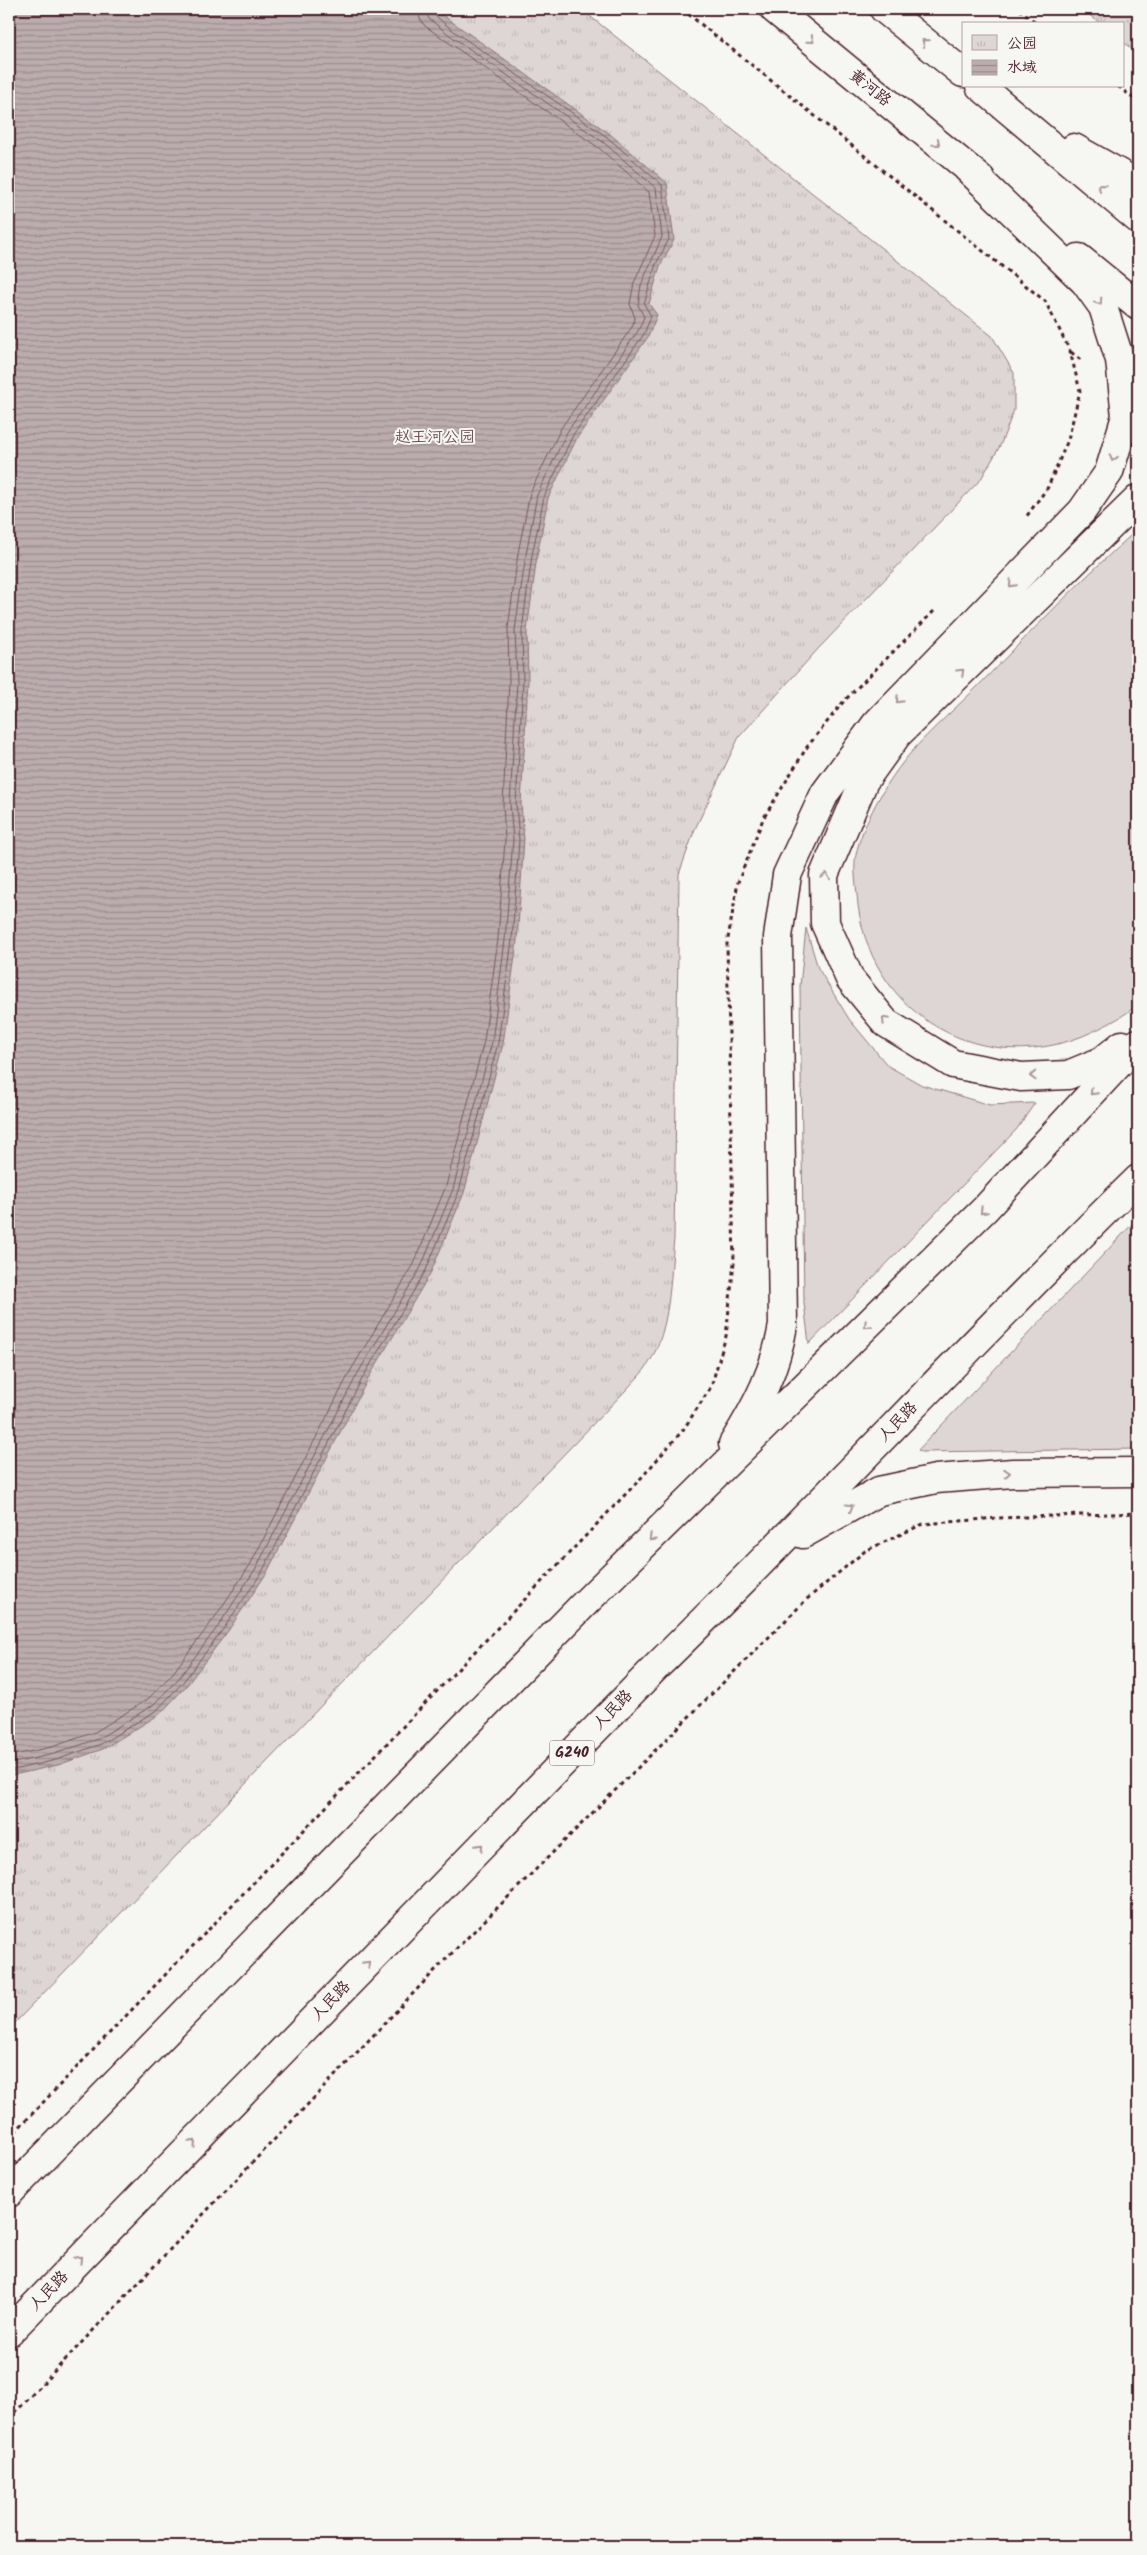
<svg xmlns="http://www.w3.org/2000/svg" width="1147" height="2555" font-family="Kalam,'LXGW WenKai TC',sans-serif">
<defs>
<pattern id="park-tufts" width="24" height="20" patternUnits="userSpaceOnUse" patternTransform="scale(1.25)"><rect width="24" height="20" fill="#ddd6d5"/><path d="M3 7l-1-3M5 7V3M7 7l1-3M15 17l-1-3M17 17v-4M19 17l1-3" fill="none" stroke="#bfb7b7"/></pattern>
<pattern id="water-rules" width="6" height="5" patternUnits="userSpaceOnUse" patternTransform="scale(1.25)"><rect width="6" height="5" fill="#bbadae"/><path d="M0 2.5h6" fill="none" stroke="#9a8c8e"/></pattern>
</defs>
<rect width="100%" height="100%" fill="#f6f6f2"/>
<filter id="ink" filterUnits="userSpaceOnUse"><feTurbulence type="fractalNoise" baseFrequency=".02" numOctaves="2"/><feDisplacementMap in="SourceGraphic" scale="10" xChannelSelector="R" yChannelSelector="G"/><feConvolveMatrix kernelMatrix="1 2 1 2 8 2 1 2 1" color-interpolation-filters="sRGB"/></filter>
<g filter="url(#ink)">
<path fill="#ddd6d5" stroke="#947a80" d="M1138 529V1004C1126 1015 1109 1024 1094 1031 986 1083 866 1016 857 895 856 884 854 872 855 861 858 832 883 788 901 765 919 740 953 711 976 688 1029 634 1081 579 1138 529Z
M806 928 818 968 849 1019 888 1066 922 1085 990 1105 1035 1103 1016 1130 809 1344 804 1303 800 986Z
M1138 1218V1449L921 1452 918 1450Z"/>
<path fill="url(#park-tufts)" stroke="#947a80" d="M9 9H581L992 336 1014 373V410L1000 446 981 479 818 649 739 737 695 829 679 874 674 1239C670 1279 671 1328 649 1363 643 1373 633 1382 626 1390L9 2029Z
M1082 9H1138V54L1123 42V24H1101Z"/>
<path fill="url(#water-rules)" stroke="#8e747a" d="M9 9H434L610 134 667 183 674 240 660 266 649 304 657 315 648 337 577 438 548 498 537 556 527 631 528 682 521 804 524 839 517 941 503 1044 464 1193 431 1272 368 1379 266 1574 228 1631 187 1685 160 1714 103 1749 58 1765 9 1776Z"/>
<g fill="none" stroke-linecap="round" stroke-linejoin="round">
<path stroke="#77585f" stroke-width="1" d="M9 1756 52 1747 95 1732 148 1699 173 1673 213 1620 250 1565 351 1370 414 1264 446 1186 484 1041 498 939 505 840 503 804 509 682 508 629 518 553 530 493 561 428 632 327 635 318 630 304 634 283 655 236 649 192 599 148 425 26 420 19 418 9
M9 1764 54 1754 98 1739 153 1705 179 1678 219 1625 256 1568 358 1373 421 1267 453 1189 492 1042 505 940 513 840 510 804 517 682 515 630 526 554 537 495 567 432 638 331 644 317 638 305 641 285 662 237 656 188 603 142 451 36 429 19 425 9
M9 1771 56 1760 101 1744 157 1710 183 1682 224 1628 262 1572 363 1377 426 1270 459 1191 498 1043 512 940 519 840 516 804 523 682 522 630 532 555 544 497 573 435 644 334 651 316 644 304 656 264 669 239 662 185 607 137 455 32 433 14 431 9"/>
<g stroke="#4a1f2b" stroke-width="31">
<path id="trunk" d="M774 9 981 179
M884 9 963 73
M980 86 1138 219
M1074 148 1138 184
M1079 258 1138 306
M1122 1045 1102 1061 1068 1075 1021 1077 953 1064 886 1023 850 979 825 923 824 875 864 781 897 735 1138 499
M733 1444C757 1406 776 1369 783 1325L778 937 787 875 825 793 876 724 1082 511 1109 472 1126 416 1120 360 1103 307 1085 282 967 168
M803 1534 879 1491 936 1479 1013 1473 1138 1472
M9 2193 587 1601 985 1209 1138 1043
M9 2332 655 1668C819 1508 974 1339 1138 1179"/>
</g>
<path stroke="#4a1f2b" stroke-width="3" stroke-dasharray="4 4" stroke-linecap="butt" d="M682 9 1045 301 1070 351 1080 391 1068 440 1048 487 1026 517
M1019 9 1038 24
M1118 86 1138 102
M1071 352 1083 362
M9 2138 642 1477 683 1430 711 1387 726 1336 734 1263 727 944 738 882 763 819 807 747 844 701 936 609
M9 2419 442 1963 807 1599 865 1551 923 1524 998 1518 1138 1513"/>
<use href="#trunk" stroke="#f6f6f2" stroke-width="28"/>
</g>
<defs><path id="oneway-chevron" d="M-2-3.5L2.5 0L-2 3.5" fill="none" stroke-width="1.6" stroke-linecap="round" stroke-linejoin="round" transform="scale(1.25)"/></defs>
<g stroke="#a99598">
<use href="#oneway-chevron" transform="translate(811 40) rotate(39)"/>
<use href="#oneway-chevron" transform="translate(925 42) rotate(-141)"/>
<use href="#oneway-chevron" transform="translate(937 143) rotate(39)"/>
<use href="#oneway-chevron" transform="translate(1101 187) rotate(-140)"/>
<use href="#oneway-chevron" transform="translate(1099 302) rotate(56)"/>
<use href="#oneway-chevron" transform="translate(1113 458) rotate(107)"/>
<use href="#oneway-chevron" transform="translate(1012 584) rotate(134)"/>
<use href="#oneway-chevron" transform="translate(961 672) rotate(-44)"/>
<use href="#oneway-chevron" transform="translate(899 700) rotate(134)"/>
<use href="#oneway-chevron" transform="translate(826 876) rotate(-81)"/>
<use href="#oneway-chevron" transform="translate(885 1020) rotate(-135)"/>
<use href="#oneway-chevron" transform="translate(1033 1076) rotate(178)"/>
<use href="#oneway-chevron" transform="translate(1093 1092) rotate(133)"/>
<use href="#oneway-chevron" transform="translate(983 1211) rotate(134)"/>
<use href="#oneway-chevron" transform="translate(867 1325) rotate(135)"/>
<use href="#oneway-chevron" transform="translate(1007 1473) rotate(-4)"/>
<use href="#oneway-chevron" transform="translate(850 1507) rotate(-29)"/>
<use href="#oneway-chevron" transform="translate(652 1538) rotate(136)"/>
<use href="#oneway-chevron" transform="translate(480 1847) rotate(-46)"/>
<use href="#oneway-chevron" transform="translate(367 1964) rotate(-46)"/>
<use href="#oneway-chevron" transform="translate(193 2143) rotate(-46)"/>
<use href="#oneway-chevron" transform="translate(79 2259) rotate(-46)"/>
</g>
</g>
<g text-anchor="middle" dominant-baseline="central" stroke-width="4" stroke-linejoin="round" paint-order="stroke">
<rect fill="#f6f6f2" stroke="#7e6067" stroke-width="1" x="549.5" y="1740.5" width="45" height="25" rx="4"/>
<g font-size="15" font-weight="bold" fill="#4a1f2b">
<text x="572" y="1753">G240</text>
</g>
<g font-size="16" fill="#4a1f2b" stroke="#f6f6f2">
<text transform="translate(870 88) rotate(39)">黄河路</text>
<text transform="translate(898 1422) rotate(-46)">人民路</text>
<text transform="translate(613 1710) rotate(-46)">人民路</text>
<text transform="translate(331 2001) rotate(-46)">人民路</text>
<text transform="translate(49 2291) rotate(-46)">人民路</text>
</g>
<g font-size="16" fill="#6f4d56" stroke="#f6f6f2">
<text x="435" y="437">赵王河公园</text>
</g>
</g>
<rect width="1147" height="2555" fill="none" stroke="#f6f6f2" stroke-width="30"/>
<rect x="15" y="15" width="1117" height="2525" fill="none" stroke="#4a1f2b" stroke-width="2" filter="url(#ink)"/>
<rect x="962" y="22" width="162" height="65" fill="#f6f6f2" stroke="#b1a0a2"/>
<rect x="972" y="35" width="25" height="15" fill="url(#park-tufts)" stroke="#b1a0a2"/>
<text x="1007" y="48" font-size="15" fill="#4a1f2b">公园</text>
<rect x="972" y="60" width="25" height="15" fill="url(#water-rules)" stroke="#b1a0a2"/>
<text x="1007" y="72" font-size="15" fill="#4a1f2b">水域</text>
</svg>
